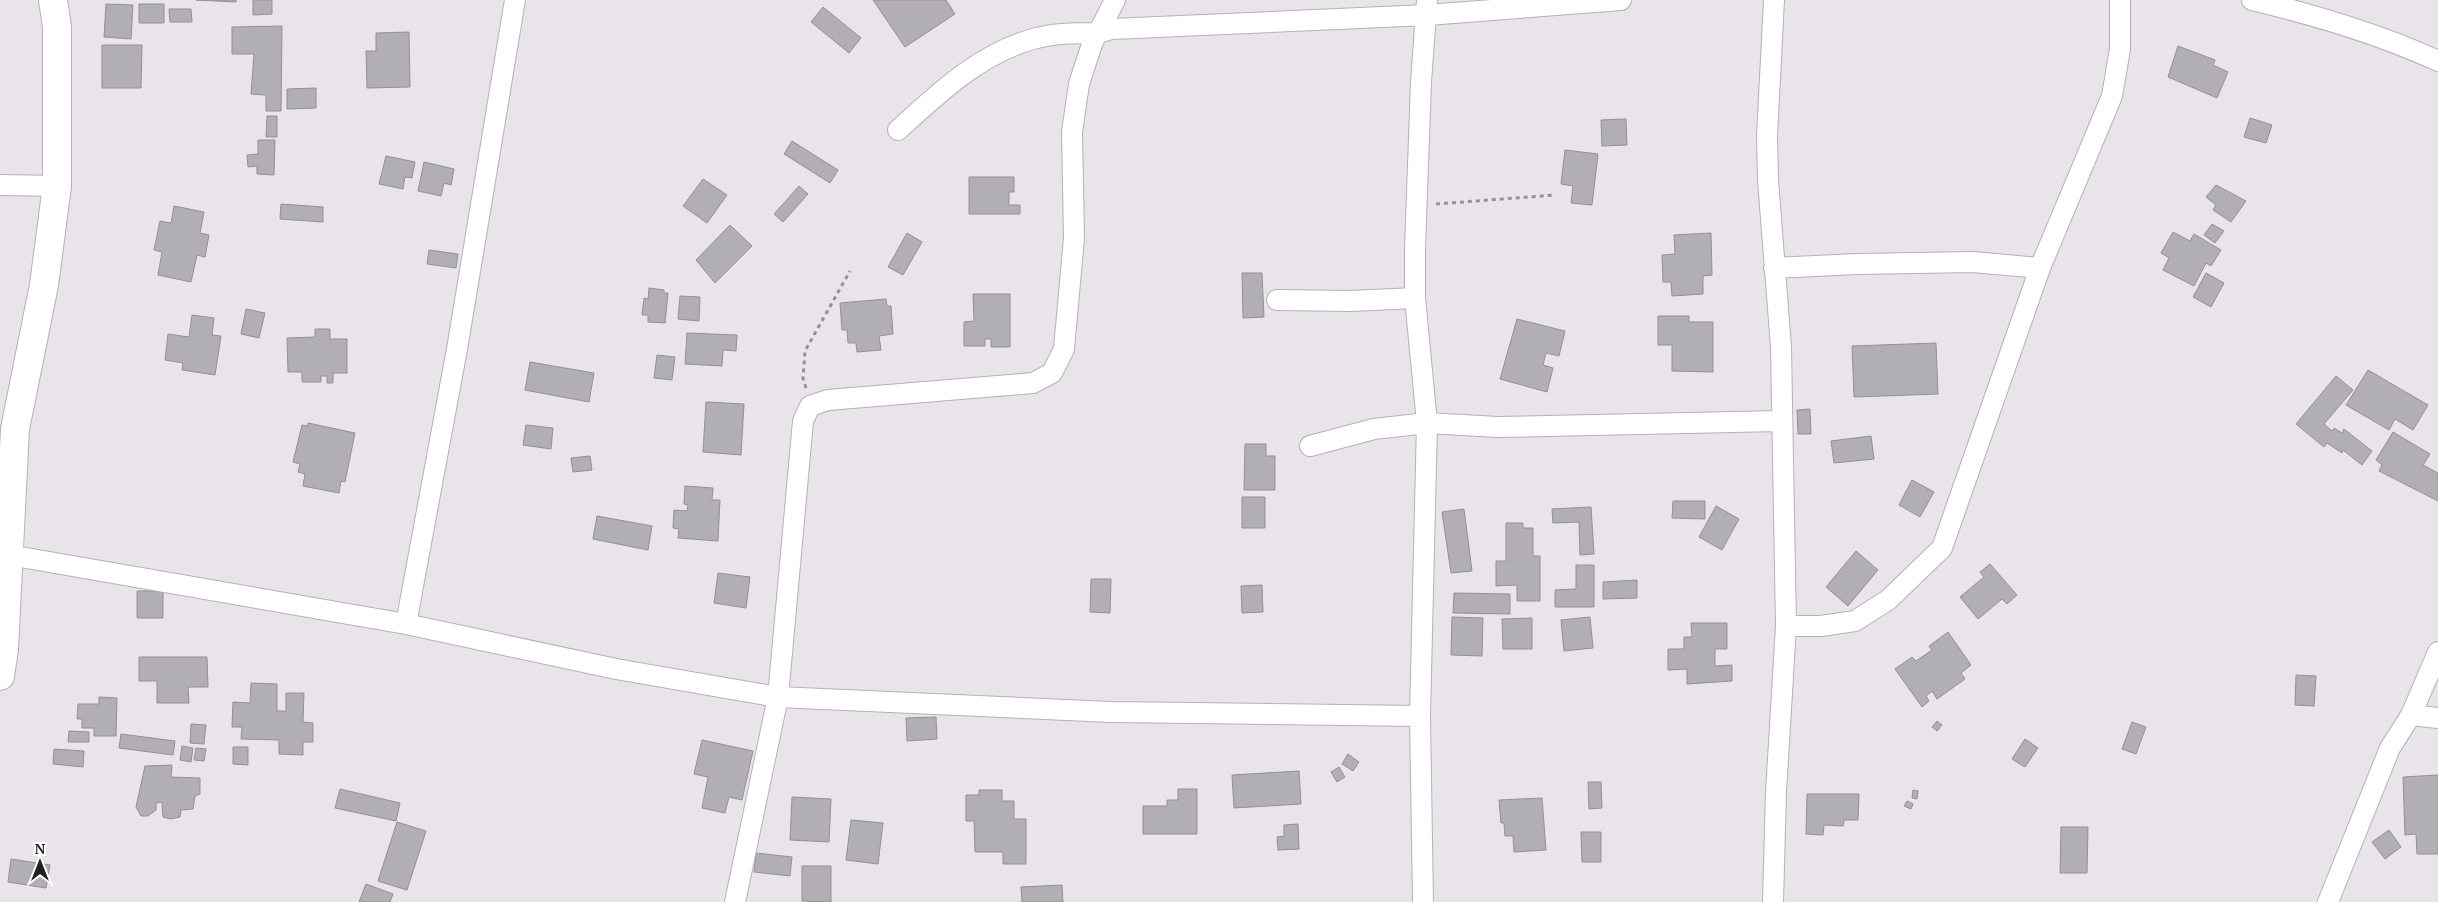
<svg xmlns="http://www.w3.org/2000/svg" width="2438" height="902" font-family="'PT Serif',serif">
<rect width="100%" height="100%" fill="#e8e4ea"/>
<path fill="#b2afb4" stroke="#939095" d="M196 0H236V2Z
M253 0H272V14L253 15Z
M873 0H946L955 14 905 47Z
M106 4 133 5 131 39 104 37Z
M139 4H164V23H139Z
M823 7 861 38 849 53 811 22Z
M169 9H191L192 22H170Z
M282 26 281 111H266V95L251 94 254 54H232V27Z
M409 32 410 87 367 88 366 51H376V33Z
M102 45H142L141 88H102Z
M2178 46 2215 60 2213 65 2228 72 2217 98 2168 77Z
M316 88V108L287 109V89Z
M267 116H277V137H266Z
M2250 118 2272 125 2266 143 2244 137Z
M1626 119 1627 145 1602 146 1601 120Z
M258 140H275L274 175 257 174V166L248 167 247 155 258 154Z
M792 141 838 170 830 183 784 154Z
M1565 150 1598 154 1592 205 1571 203 1573 186 1561 184Z
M386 156 415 162 412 178 405 177 403 189 379 184Z
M424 162 454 169 451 185 444 183 441 196 418 191Z
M969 177H1014V192H1009V205H1020V214H969Z
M703 179 727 195 707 223 683 206Z
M2216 185 2246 201 2231 222 2213 210 2216 205 2206 197Z
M799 186 808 194 783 222 774 214Z
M281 204 323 207V222L280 219Z
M174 206 204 212 200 233 209 235 205 257 197 255 191 282 158 275 162 252 154 250 160 221 171 223Z
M2212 224 2224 231 2215 243 2204 235Z
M730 225 752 246 715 283 696 260Z
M2173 232 2190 241 2194 234 2221 250 2211 266 2206 263 2194 286 2163 270 2169 258 2161 253Z
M907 233 922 242 903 275 888 267Z
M1711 233 1712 275 1703 276V294L1672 296 1671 282H1663L1662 255 1675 254 1674 235Z
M429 250 458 254 456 268 427 264Z
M1242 273H1262L1264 317 1243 318Z
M2206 273 2224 283 2211 307 2193 297Z
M649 288 664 290V293H668L665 323 648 322V315H642L644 298 648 299Z
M973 294H1010V347H991V339H985V346H964V322L974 321Z
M680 296 700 297 699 321 678 319Z
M886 299 887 306H891L893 334 879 336 881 350 857 352 856 343H848L847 330H842L840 303Z
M246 309 265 313 259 338 241 334Z
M192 315 214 318 212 335 221 336 215 375 182 370 183 363 165 360 168 334 189 337Z
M1658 316H1689V322H1713V372L1672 371V345H1658Z
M1517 319 1565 331 1559 356 1546 353 1543 365 1553 368 1547 392 1500 379Z
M315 329H330V339H347V373H333V383H327V376H321V382H302V372H288L287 338 315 337Z
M687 333 737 335 736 351 723 350 722 366 685 364Z
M1936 343 1938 394 1854 397 1852 346Z
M657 355 675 357 672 380 654 378Z
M530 362 594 373 589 402 525 390Z
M2368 370 2428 405 2413 430 2395 419 2389 430 2346 405Z
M2336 376 2353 390 2324 424 2332 431 2334 428 2342 433 2344 429 2372 451 2362 465 2343 450 2342 453 2327 443 2324 447 2296 424Z
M706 402 744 404 741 455 703 452Z
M1810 409 1811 434H1798L1797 410Z
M308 423 355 433 345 482 341 481 339 493 303 486 305 474 298 472 300 464 293 462 302 425 308 426Z
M526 425 553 428 551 449 523 445Z
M2393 432 2430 454 2423 465 2438 473V501L2379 471 2382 465 2376 460Z
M1871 436 1874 459 1834 463 1831 441Z
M1245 444H1266V456H1275V490H1244Z
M590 456 592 470 573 472 571 458Z
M1912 480 1934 492 1920 517 1899 505Z
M685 486 713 488 712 500H720L718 541 678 538 679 529 673 528 674 510 687 511 688 505 684 504Z
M1242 497H1265V528H1242Z
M1673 501H1705V519L1672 518Z
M1716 506 1739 519 1722 550 1699 537Z
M1591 507 1594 554 1580 555 1579 522 1553 523 1552 509Z
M1464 509 1472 571 1451 573 1442 512Z
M597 516 652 526 648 550 593 539Z
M1506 523H1523V528H1533V556H1540V601H1517V585L1496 586V561H1506Z
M1856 551 1878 570 1848 606 1826 587Z
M1990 564 2017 595 2007 604 2002 599 1978 619 1960 597 1984 577 1980 572Z
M1576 565H1594V607H1555V590L1576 589Z
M718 573 750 577 746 608 714 603Z
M1091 579H1111L1110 613 1090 612Z
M1637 580V598L1603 599V582Z
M1262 585 1263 612 1242 613 1241 586Z
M137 591H163V618H137Z
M1454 593 1510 594V614L1453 613Z
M1452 617 1483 618 1482 656 1451 655Z
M1590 617 1593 648 1564 651 1561 620Z
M1532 618V649H1503L1502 619Z
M1691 623H1727V649H1715V666L1732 665V681L1687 684V669L1668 670V649H1684V637H1692Z
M1948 632 1971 665 1961 673 1965 679 1937 699 1932 691 1926 696 1929 701 1922 707 1895 669 1912 657 1916 661 1932 650 1929 646Z
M139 657H207L208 687H188L189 703H157V681H139Z
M2296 675 2316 676 2314 706 2295 705Z
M251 683 277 684V711H286V693H304L303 722 313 723V742H303V755L279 754V740L241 739 242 727H232L233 702 250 703Z
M99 697 117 698 116 736H94V728H82V719H77L78 704H99Z
M936 717 937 739 907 741 906 718Z
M1937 721 1942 725 1937 731 1932 727Z
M2132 722 2146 727 2136 754 2122 749Z
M191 724 206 725 204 744 190 743Z
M69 731 89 732V742H68Z
M121 734 175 741 173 755 119 748Z
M2025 739 2038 748 2025 767 2012 759Z
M702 740 753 751 742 800 729 797 725 813 702 808 708 777 694 774Z
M182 746 193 748 191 762 180 760Z
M233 747H248V765L233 764Z
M196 748 206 749 204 761 194 760Z
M54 749 84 751 83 767 53 764Z
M1348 754 1359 762 1353 771 1342 764Z
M172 765 171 777 200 778V794L195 796 193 809 181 810 180 817 171 819 163 817 162 802 156 803V810L148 816H141L136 807 145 766Z
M1339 767 1345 777 1337 782 1331 772Z
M1299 771 1301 804 1234 808 1232 775Z
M2438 775V854H2417L2416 834 2405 835 2403 777Z
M1588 782H1601L1602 808 1589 809Z
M340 789 400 803 396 821 335 808Z
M1178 789H1197V834H1143V806H1167V800H1178Z
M979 790H1002V801H1014V819H1026V864H1003V852H975L974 821H966V795H979Z
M1913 790 1918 791 1917 799 1912 798Z
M1807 794H1859L1858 820H1844L1843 826 1824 825 1823 835 1806 834Z
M792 797 831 799 829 842 790 840Z
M1542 798 1546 850 1514 852 1513 836H1505L1504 823H1501L1499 800Z
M1907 801 1913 804 1911 809 1904 806Z
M851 820 883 823 878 864 846 860Z
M397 822 426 831 407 890 378 881Z
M1298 824 1299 849 1278 850 1277 837 1284 836V825Z
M2061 827H2088L2087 873H2060Z
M2389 830 2401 847 2385 859 2372 842Z
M1581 832H1601V862H1582Z
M756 853 792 857 790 876 754 872Z
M11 859 50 865 46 888 8 882Z
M802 866H831V902L802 901Z
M366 884 393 894 390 902H359Z
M1062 885 1063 902H1022L1021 887Z"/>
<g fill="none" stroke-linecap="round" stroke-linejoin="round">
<g stroke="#b5b1b6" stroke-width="22">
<path id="street" d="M2252 0C2315 15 2379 34 2438 61
M898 130C939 93 979 54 1033 39 1054 33 1077 33 1098 33L1115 0
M0 185 57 186
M1774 268 1857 264 1973 262 2040 268
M1277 300 1350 301 1415 298
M1310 446 1374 429 1427 423 1497 427 1782 421
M9 555 406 624 616 669 778 697 1111 712 1420 716
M406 624 457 349 515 0
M1786 626H1821L1855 621 1888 600 1942 548 2040 268 2112 96 2120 49V0
M2411 715 2438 718
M735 902 778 697 803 421 810 406 828 400 1033 383 1052 373 1064 349 1074 238 1072 132 1079 84 1093 41 1098 33 1112 29 1427 15 1621 0
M1423 902 1420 716 1427 423 1415 298V248L1421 82 1427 0
M1773 902 1776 792 1786 626 1781 347 1768 180 1767 136 1774 0
M2328 902 2390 748 2411 715 2438 652"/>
</g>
<g stroke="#b5b1b6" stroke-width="30">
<path id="secondary" d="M0 676 4 649 15 429 44 285 57 186V27L53 0"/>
</g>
<path stroke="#959296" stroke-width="3" stroke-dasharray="4 4" stroke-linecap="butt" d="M1436 204 1555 195
M806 388 803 378 805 351 850 271"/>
<use href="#street" stroke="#fff" stroke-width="20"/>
<use href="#secondary" stroke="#fff" stroke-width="28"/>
</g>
<g transform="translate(40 862)" stroke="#ffffff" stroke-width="4" paint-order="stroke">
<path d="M0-4L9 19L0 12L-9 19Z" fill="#211f21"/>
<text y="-8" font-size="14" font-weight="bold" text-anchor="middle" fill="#211f21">N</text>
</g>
</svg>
